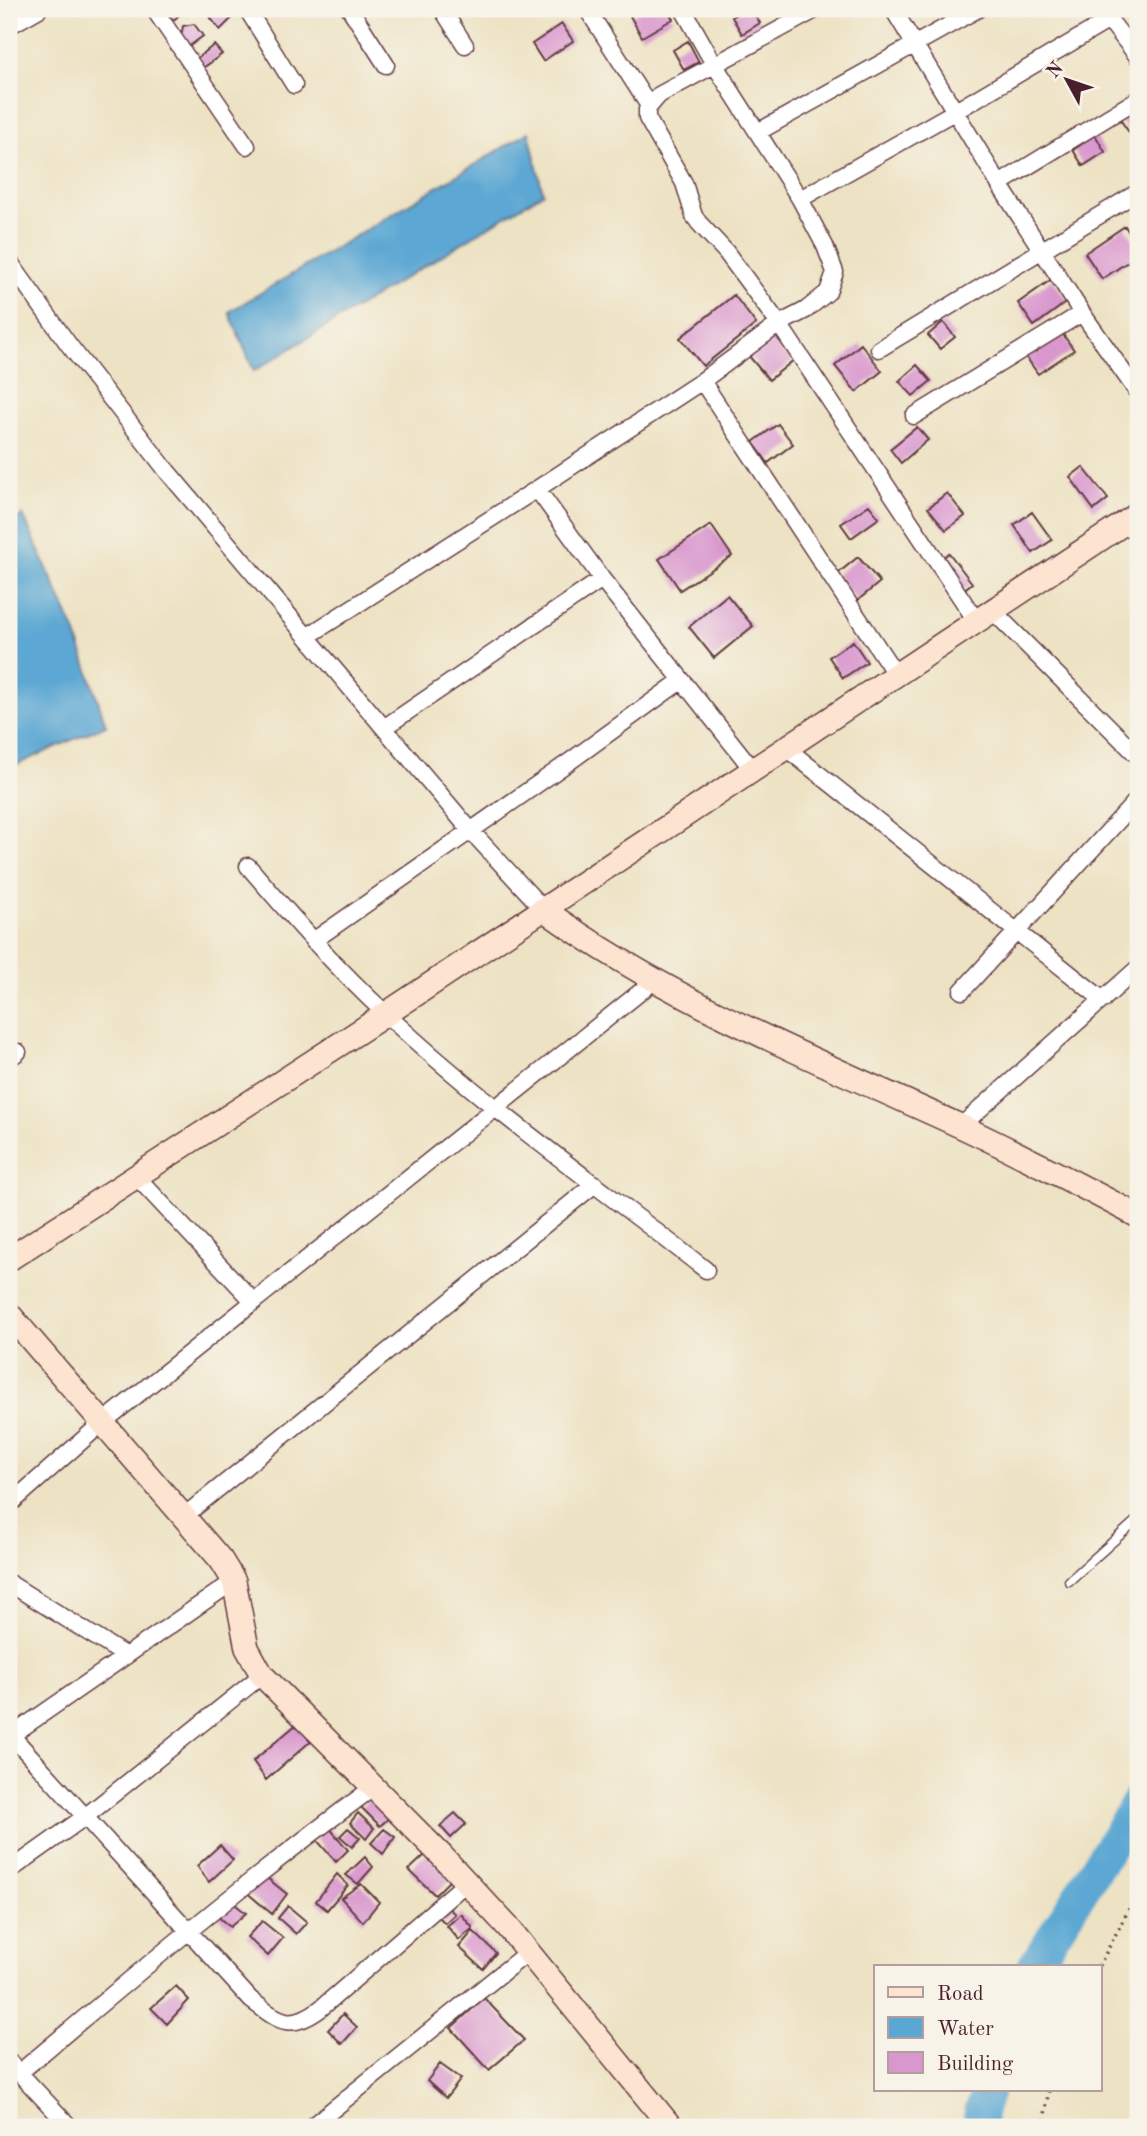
<svg xmlns="http://www.w3.org/2000/svg" width="1147" height="2136" font-family="'Old Standard TT',serif">
<rect width="100%" height="100%" fill="#f7f3e8"/>
<filter id="ink" filterUnits="userSpaceOnUse"><feTurbulence type="fractalNoise" baseFrequency=".0143" numOctaves="2"/><feDisplacementMap in="SourceGraphic" scale="14" xChannelSelector="R" yChannelSelector="G"/><feConvolveMatrix kernelMatrix="1 2 1 2 8 2 1 2 1" color-interpolation-filters="sRGB"/></filter>
<filter id="wash" filterUnits="userSpaceOnUse"><feTurbulence type="fractalNoise" baseFrequency=".00686" numOctaves="4" result="noise"/><feDisplacementMap in="SourceGraphic" scale="28" xChannelSelector="R" yChannelSelector="G"/><feGaussianBlur stdDeviation="1.57" result="paint"/><feColorMatrix in="noise" values="0 0 0 0 0 0 0 0 0 0 0 0 0 0 0 0 0 1.4 0 .05"/><feComposite in="paint" operator="in"/></filter>
<g filter="url(#wash)">
<rect width="100%" height="100%" fill="#ede2c3"/>
<path fill="#5ba7d3" stroke="#52637f" stroke-width="2" d="M529 132 543 193 254 371 229 312Z
M23 515 75 631 106 725 9 768V523Z"/>
<g fill="none" stroke-linecap="round" stroke-linejoin="round">
<path stroke="#5ba7d3" stroke-width="33" d="M1034 1966 1138 1802
M980 2127V2114L988 2089"/>
</g>
<g id="blocks">
<path fill="#d997ce" d="M170 9H178L181 13 174 20 166 14Z
M210 9H232V18L220 30 207 13Z
M643 9H667L673 19 642 37 630 16Z
M745 9H751L760 23 742 34 732 17Z
M194 24 203 36 187 48 181 37 183 26Z
M562 24 573 41 543 61 532 44Z
M688 41 699 62 684 70 673 50Z
M214 45 222 54 203 68 196 59Z
M1138 101V134L1133 138 1117 115Z
M1094 133 1105 152 1083 166 1073 150 1083 143 1082 140Z
M1125 226 1138 247V255L1102 279 1085 253Z
M1052 279 1068 301 1034 326 1018 303Z
M734 295 756 324 703 366 680 338Z
M943 322 955 337 940 349 928 335Z
M1059 329 1074 350 1038 374 1024 354Z
M771 330 795 359 769 380 748 355Z
M861 344 882 371 856 392 835 366Z
M917 365 931 381 913 396 899 381Z
M778 424 793 444 768 463 753 442Z
M917 427 928 440 901 463 890 449Z
M1083 467 1108 499 1094 510 1070 477Z
M947 493 965 516 946 530 928 508Z
M869 505 879 518 851 538 841 524Z
M1032 512 1052 540 1033 553 1014 525Z
M711 525 732 556 680 590 659 559Z
M949 553 972 583 957 595 933 565Z
M858 557 880 582 857 601 836 575Z
M727 595 753 626 714 658 689 627Z
M853 641 867 662 843 678 829 657Z
M297 1724 312 1740 266 1780 253 1761Z
M374 1796 393 1814 380 1826 361 1807Z
M358 1813 374 1828 366 1839 350 1823Z
M455 1813 466 1824 451 1838 440 1826Z
M328 1826 348 1850 336 1862 314 1837Z
M348 1828 360 1838 352 1847 340 1836Z
M384 1829 395 1837 383 1854 371 1843Z
M220 1845 233 1860 209 1882 197 1866Z
M426 1854 451 1879 435 1895 409 1870Z
M365 1857 373 1867 358 1884 346 1875Z
M262 1874 287 1894 272 1914 245 1891Z
M337 1874 348 1885 327 1910 316 1901Z
M361 1884 379 1902 363 1922 341 1898Z
M232 1902 246 1913 230 1927 216 1915Z
M444 1904 455 1914 445 1923 435 1913Z
M288 1906 307 1922 296 1934 278 1918Z
M461 1914 473 1928 459 1940 447 1926Z
M262 1921 283 1938 268 1956 247 1937Z
M473 1931 496 1953 483 1969 459 1947Z
M176 1986 189 2000 167 2024 151 2008Z
M484 1998 524 2040 489 2070 451 2028Z
M343 2014 357 2027 342 2044 328 2030Z
M440 2064 461 2079 446 2098 427 2081Z"/>
</g>
</g>
<g filter="url(#ink)">
<use href="#blocks" fill-opacity="0" stroke="#623c42" stroke-width="2"/>
<g fill="none" stroke-linecap="round" stroke-linejoin="round">
<g stroke="#623c42" stroke-width="11">
<path id="lane" d="M1069 1581 1138 1519"/>
</g>
<g stroke="#623c42" stroke-width="19">
<path id="street" d="M154 9 247 146
M247 9 294 85
M350 9 386 65
M442 9 465 45
M587 9 649 106
M817 9 659 95 647 109V118L684 183 694 216 699 223 726 252 779 324 977 622
M893 9 999 184 1082 313 1138 393
M1101 9 1138 57
M9 26 39 9
M758 132 978 9
M999 184 1138 99
M800 199 954 112 1109 20
M9 261 69 345 167 471 471 831 543 909
M879 349 1138 192
M702 381 896 675
M914 416 1082 313
M537 489 602 579 753 770
M993 611 1138 756
M308 636 537 489 702 381 779 324 806 310 828 292 835 272 825 246 800 199 714 64 683 9
M385 727 602 579
M786 748 1103 1000
M248 866C292 917 336 968 386 1014 485 1107 599 1186 706 1270
M313 941 569 762 682 680
M962 991 1138 799
M9 1058 18 1052
M961 1126 1138 968
M135 1175 254 1302
M9 1505 102 1423 654 981
M183 1517 595 1184
M9 1583 126 1656
M11 1735 251 2000C278 2020 289 2032 320 2009L467 1882
M9 1737 234 1581
M9 1871 86 1816 262 1675
M9 2062 70 2127
M19 2073C135 1975 251 1877 374 1787
M311 2127 528 1952"/>
</g>
<g stroke="#623c42" stroke-width="26">
<path id="secondary" d="M543 909C670 1001 816 1060 958 1125 1019 1153 1079 1185 1138 1216
M9 1259 386 1014 1138 514
M9 1314 221 1560 234 1581 247 1648 262 1675 442 1856 508 1927 671 2127"/>
</g>
<path stroke="#623c42" stroke-width="3.5" stroke-dasharray="2 5" stroke-linecap="butt" d="M1099 1966 1138 1892
M1043 2127 1049 2089"/>
<use href="#lane" stroke="#fff" stroke-width="8"/>
<use href="#street" stroke="#fff" stroke-width="16"/>
<use href="#secondary" stroke="#fde4d1" stroke-width="23"/>
</g>
</g>
<rect width="1147" height="2136" fill="none" stroke="#f7f3e8" stroke-width="35"/>
<rect x="874" y="1965" width="228" height="126" fill="#f7f3e8" stroke="#b29e9c" stroke-width="2"/>
<rect x="888" y="1987" width="35" height="10" fill="#fde4d1" stroke="#b29e9c" stroke-width="2"/>
<text x="937" y="2000" font-size="21" fill="#4a1f2b">Road</text>
<rect x="888" y="2017" width="35" height="21" fill="#5ba7d3" stroke="#b29e9c" stroke-width="2"/>
<text x="937" y="2035" font-size="21" fill="#4a1f2b">Water</text>
<rect x="888" y="2052" width="35" height="21" fill="#d997ce" stroke="#b29e9c" stroke-width="2"/>
<text x="937" y="2070" font-size="21" fill="#4a1f2b">Building</text>
<g transform="translate(1067 80) rotate(310)" stroke="#f7f3e8" stroke-width="5" paint-order="stroke">
<path d="M0-5L12 26L0 18L-12 26Z" fill="#4a1f2b"/>
<text y="-10" font-size="19" font-weight="bold" text-anchor="middle" fill="#4a1f2b">N</text>
</g>
</svg>
